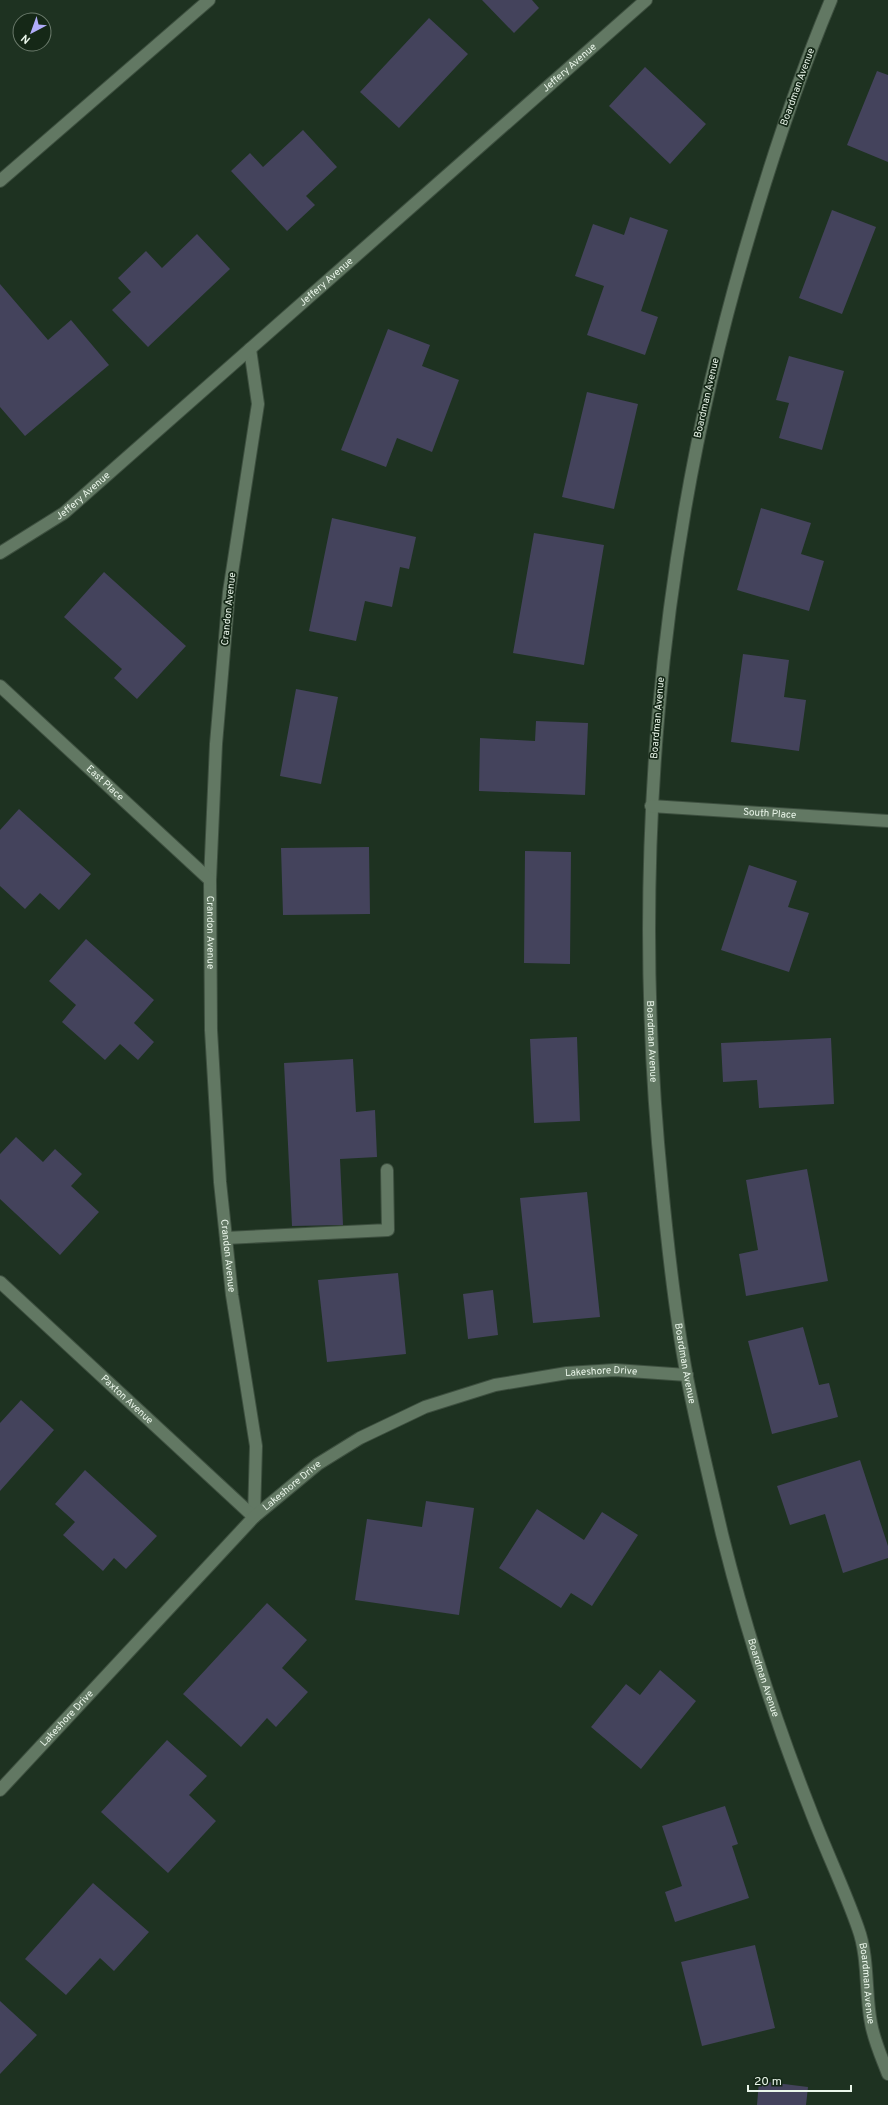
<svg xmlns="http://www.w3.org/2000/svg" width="888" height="2105" font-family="Overpass,sans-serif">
<rect width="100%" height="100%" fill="#1e3221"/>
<path fill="#44435c" d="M482 0H532L539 8 514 33Z
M429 18 468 54 399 128 360 92Z
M645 67 706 124 670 164 609 106Z
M877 71 888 75V162L847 145Z
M303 130 337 167 306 196 315 205 287 231 231 171 250 153 263 167Z
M832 210 876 227 842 314 799 298Z
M630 217 668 230 641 311 658 317 645 355 587 335 604 286 575 276 593 224 624 235Z
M197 234 230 269 148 347 112 310 131 292 118 278 146 251 162 268Z
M0 284 48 340 71 320 109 365 25 436 0 407Z
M388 329 430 345 422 366 459 380 432 452 397 438 386 467 341 450Z
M789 356 844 371 822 450 779 438 789 403 776 400Z
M587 392 638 404 614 509 562 497Z
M761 508 811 523 801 554 824 561 809 611 737 590Z
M332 518 416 537 409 569 400 567 392 607 365 601 356 641 309 631Z
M534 533 604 545 584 665 513 653Z
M104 572 186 646 137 699 114 678 122 669 64 617Z
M743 654 789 660 784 697 806 700 799 751 731 742Z
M296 689 338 697 321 784 280 776Z
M536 721 588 723 585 795 479 791 480 738 535 741Z
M19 809 91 874 59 910 40 893 25 909 0 886V830Z
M369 847 370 914 283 915 281 848Z
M525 851 571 852 570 964 524 963Z
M749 865 797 881 788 907 809 913 789 972 721 950Z
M86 939 154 1000 134 1023 154 1042 138 1060 120 1044 105 1060 62 1022 76 1005 49 981Z
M577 1037 580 1121 534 1123 530 1039Z
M831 1038 834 1104 759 1108 757 1080 723 1082 721 1043Z
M353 1059 356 1112 375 1110 377 1157 340 1159 343 1225 292 1226 284 1063Z
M16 1137 43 1162 55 1149 82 1174 71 1186 99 1212 60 1255 0 1199V1154Z
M807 1169 828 1281 746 1296 739 1254 758 1250 746 1180Z
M587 1192 600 1317 533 1323 520 1198Z
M398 1273 406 1354 327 1362 318 1280Z
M493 1290 498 1335 468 1339 463 1294Z
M803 1327 819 1385 829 1383 838 1417 772 1434 748 1341Z
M21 1400 54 1430 0 1491V1423Z
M860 1460 888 1546V1558L843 1573 825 1514 790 1525 777 1486Z
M85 1470 157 1536 126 1569 114 1558 103 1571 63 1535 75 1522 55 1504Z
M426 1501 474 1508 459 1615 355 1600 367 1519 422 1527Z
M537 1509 584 1540 602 1512 638 1535 592 1606 571 1593 561 1608 499 1568Z
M267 1603 307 1640 282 1668 308 1692 276 1727 267 1718 241 1747 183 1694Z
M660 1670 696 1701 641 1769 591 1727 626 1684 640 1695Z
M167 1740 207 1776 189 1795 216 1821 168 1873 101 1812Z
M725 1806 738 1844 732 1846 749 1898 675 1922 665 1892 682 1886 662 1826Z
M93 1883 149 1932 114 1971 100 1958 66 1995 25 1959Z
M755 1945 775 2028 702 2046 681 1962Z
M0 2001 37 2035 0 2074Z
M759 2081 808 2087 806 2105H757Z"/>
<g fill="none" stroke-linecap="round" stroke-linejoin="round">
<g stroke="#3d4f3f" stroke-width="14">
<g id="minor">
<path id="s1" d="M831 0C798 79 771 160 747 243 657 549 630 869 662 1186 668 1249 675 1314 687 1377 697 1429 710 1482 722 1534 745 1627 775 1720 810 1809 825 1849 844 1888 858 1928 869 1958 865 1993 871 2023 874 2041 882 2058 888 2074"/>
<path d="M0 181 209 0"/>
<path id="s2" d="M250 349 258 404 229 592 216 744 210 880 211 1030 220 1182 232 1295 256 1446 254 1517"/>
<path id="s3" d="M0 553 64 513 646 0"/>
<path id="s4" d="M0 686 210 880"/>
<path id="s5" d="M651 806 888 821"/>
<path d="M226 1238 388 1230 387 1170"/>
<path id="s6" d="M0 1282 254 1517"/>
<path id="s7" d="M0 1790 254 1517 318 1464 360 1438 425 1407 495 1385 567 1373 615 1370 687 1375"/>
</g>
</g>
<use href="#minor" stroke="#627863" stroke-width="12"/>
</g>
<g text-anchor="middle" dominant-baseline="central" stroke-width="3.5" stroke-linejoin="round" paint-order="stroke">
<g font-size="10" fill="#eaf6ea" stroke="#152817">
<text stroke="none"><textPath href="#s3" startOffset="749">Jeffery Avenue</textPath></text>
<text transform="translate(798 87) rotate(-70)">Boardman Avenue</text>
<text stroke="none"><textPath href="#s3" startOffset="425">Jeffery Avenue</textPath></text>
<text transform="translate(707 398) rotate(-77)">Boardman Avenue</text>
<text stroke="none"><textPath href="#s3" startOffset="101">Jeffery Avenue</textPath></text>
<text transform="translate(229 609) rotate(-84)">Crandon Avenue</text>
<text transform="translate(658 718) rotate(-85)">Boardman Avenue</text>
<text stroke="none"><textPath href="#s4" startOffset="143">East Place</textPath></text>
<text stroke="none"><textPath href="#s5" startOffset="119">South Place</textPath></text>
<text stroke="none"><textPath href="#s2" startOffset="587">Crandon Avenue</textPath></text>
<text stroke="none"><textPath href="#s1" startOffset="1065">Boardman Avenue</textPath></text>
<text stroke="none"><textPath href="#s2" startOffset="911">Crandon Avenue</textPath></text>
<text stroke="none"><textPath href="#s1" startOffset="1389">Boardman Avenue</textPath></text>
<text stroke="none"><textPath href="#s7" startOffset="758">Lakeshore Drive</textPath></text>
<text stroke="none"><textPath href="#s6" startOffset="173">Paxton Avenue</textPath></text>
<text stroke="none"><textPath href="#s7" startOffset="422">Lakeshore Drive</textPath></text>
<text stroke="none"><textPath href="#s1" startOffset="1713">Boardman Avenue</textPath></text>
<text stroke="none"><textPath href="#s7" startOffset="98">Lakeshore Drive</textPath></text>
<text stroke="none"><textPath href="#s1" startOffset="2037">Boardman Avenue</textPath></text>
</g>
</g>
<g transform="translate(32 32) rotate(221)"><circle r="19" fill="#152817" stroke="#6a7a6b"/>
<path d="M0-3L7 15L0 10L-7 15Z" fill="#b1adfa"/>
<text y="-6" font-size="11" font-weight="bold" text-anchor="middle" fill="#eaf6ea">N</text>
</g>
<path d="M748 2085v6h103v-6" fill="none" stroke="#eaf6ea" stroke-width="2"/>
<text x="754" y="2085" font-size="12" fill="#eaf6ea" stroke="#152817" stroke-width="3" paint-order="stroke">20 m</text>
</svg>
